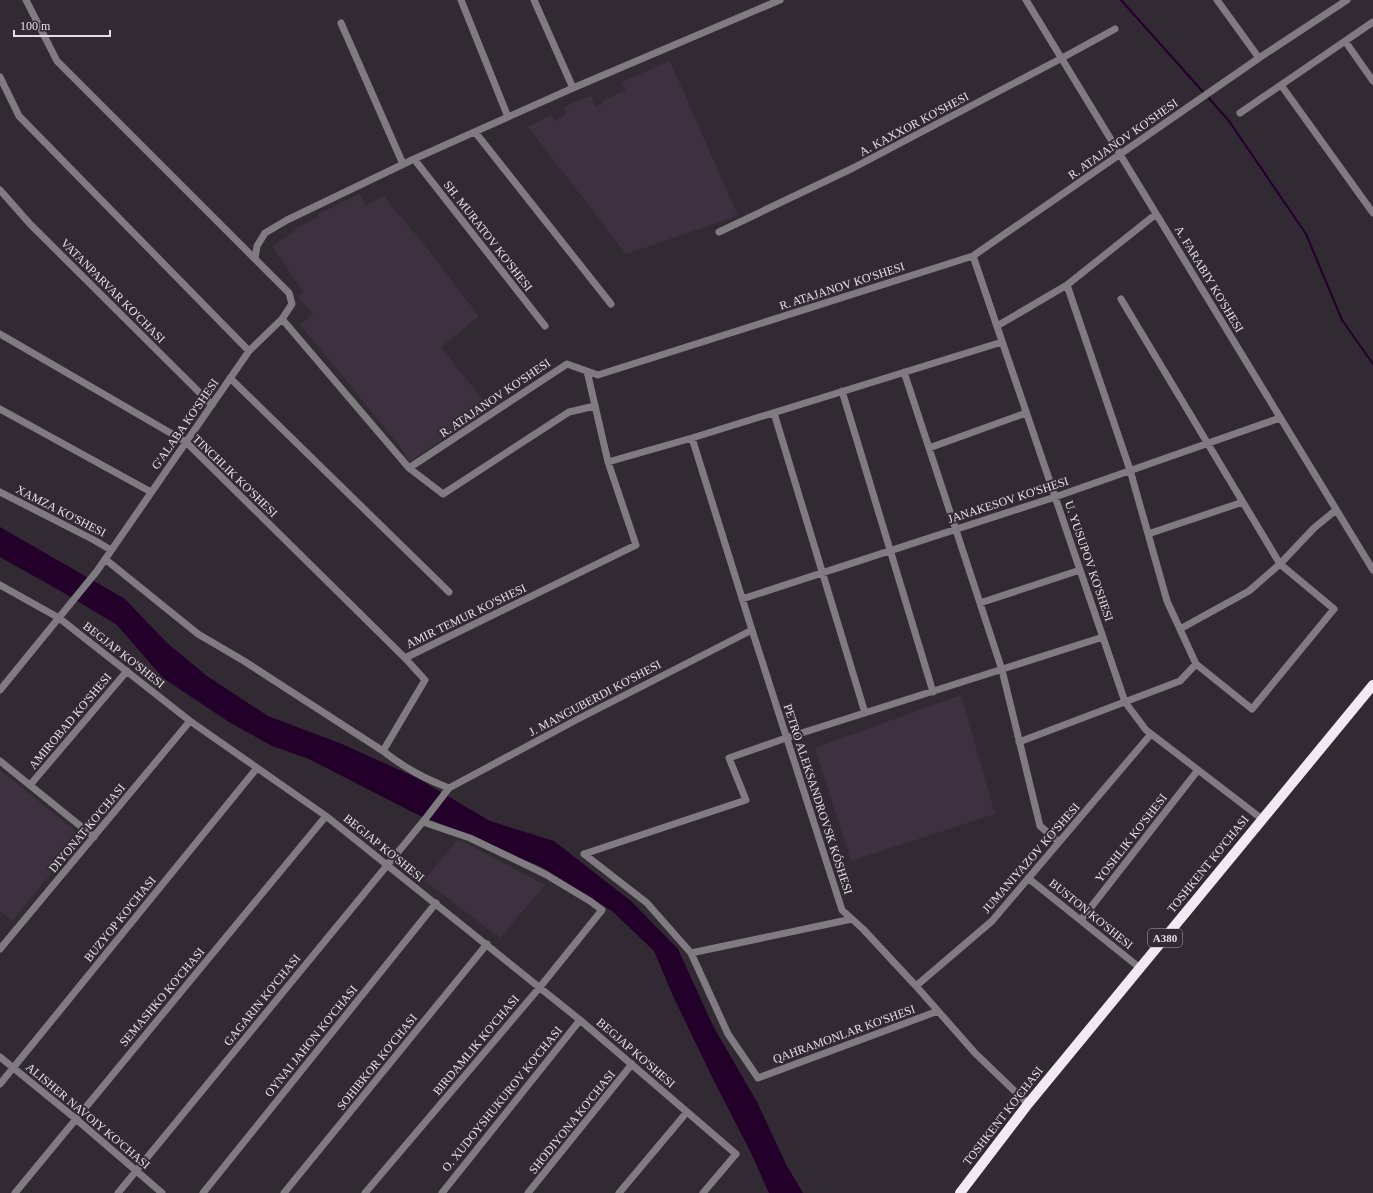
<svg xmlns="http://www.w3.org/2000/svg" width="1373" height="1193" font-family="Georgia,serif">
<rect width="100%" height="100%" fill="#322a33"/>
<path fill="#3d313f" d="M670 61 738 216 626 254 532 132 528 127 551 115 554 121 567 114 563 107 591 96 595 107 603 104 602 101 626 90 621 82Z
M359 194 366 206 384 195 389 203 422 242 479 316 441 347 489 408 409 462 401 448 332 363 300 325 313 314 298 297 303 291 272 246 292 233 297 228 319 217 318 214Z
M961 695 995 814 851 861 815 748Z
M0 770 82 836 12 921 0 911Z
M458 839 545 885 500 938 424 880Z"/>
<path fill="#23002a" d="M0 527 125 599 167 643 207 676 268 716 342 744 417 778 490 821 554 841 632 902 678 949 713 1026 757 1102 787 1166 803 1193H769L751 1153 712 1077 673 996 654 951 612 911 540 866 519 858 473 836 418 815 309 759 272 746 229 722 163 678 117 625 64 593 0 557Z"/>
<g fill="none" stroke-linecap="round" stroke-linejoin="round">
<path stroke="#23002a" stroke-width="2" d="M1121 0 1204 93
M1207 96 1229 121 1306 234 1342 320 1373 364"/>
<path stroke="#7f7b80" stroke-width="7" d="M26 0 57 61 255 259
M461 0 508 117
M534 0 573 88
M1026 0 1373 570
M1217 0 1259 58
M341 23 403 164
M1345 41 1373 81
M0 77 19 116 249 351
M1281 85 1373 213
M1240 113 1373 22
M475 132 611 304
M414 159 545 326
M0 190 30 224 212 405
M719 232 853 168 1062 58 1115 29
M973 256 1125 702 1146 730 1262 819
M1067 285 1130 470 1167 601 1196 664 1252 709 1334 609 1280 564 1121 299
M282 319 409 468 443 494 569 412 595 406
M997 326 1067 285 1156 214
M0 334 186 442 405 658
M904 372 1002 670 1040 826 1059 842
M230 378 449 592
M842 391 933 692
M0 409 151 492
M774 413 865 713
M692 438 752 630 842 910 863 929 916 986 975 1053 1028 1104
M929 448 1026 413
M608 462 692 438 1002 342
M409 468 567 364 598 375 973 256 1259 58 1347 0
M0 492 94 540 111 550
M1148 534 1243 502
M105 559 198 634 244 661 383 751C405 768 423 778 449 788
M0 585 59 618 190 721 326 816 580 1020 736 1154 703 1193
M742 599 1055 497 1280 418
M980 603 1080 570
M1180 629 1249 591 1280 564 1314 528 1336 510
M0 690 97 571 249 351 282 319 292 304 289 293 255 259 257 246 265 233 287 220 414 159 573 88 780 0
M1019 742 1180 681 1196 664
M383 751 425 680 405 658 636 545 608 462 587 371
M0 761 94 837
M30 785 127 671
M584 854 746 800 729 758 786 738 1103 637
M584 854 647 903 691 953 728 1034 758 1078 938 1011
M1028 878 1140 968
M1081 920 1198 770
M0 949 190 721
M691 953 852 919
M916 986 992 921 1151 734
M0 1057 76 1119 162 1193
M0 1084 257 768
M15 1193 326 816
M118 1193 426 818 449 788 576 720 752 630
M203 1193 436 903
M284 1193 487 944
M365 1193 540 987 602 910 590 901 545 874 470 838 423 822
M442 1193 580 1020
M528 1193 632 1064
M619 1193 687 1112"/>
<path stroke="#f3e9f5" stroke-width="10" d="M960 1193 1028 1104 1373 685"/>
</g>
<g text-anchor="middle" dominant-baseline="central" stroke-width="4" stroke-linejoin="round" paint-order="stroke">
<rect fill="#322a33" stroke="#afa9b0" stroke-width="1" x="1148" y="929" width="34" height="18" rx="3"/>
<g font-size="11" font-weight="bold" fill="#e4dfe5">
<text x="1165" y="938">A380</text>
</g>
<g font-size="12" fill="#e4dfe5" stroke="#322a33">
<text transform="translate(914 124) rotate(-28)">A. KAXXOR KO'SHESI</text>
<text transform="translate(1123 139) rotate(-35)">R. ATAJANOV KO'SHESI</text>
<text transform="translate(488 236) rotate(52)">SH. MURATOV KO'SHESI</text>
<text transform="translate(1209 279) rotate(59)">A. FARABIY KO'SHESI</text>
<text transform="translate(842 286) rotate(-18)">R. ATAJANOV KO'SHESI</text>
<text transform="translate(113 291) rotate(45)">VATANPARVAR KO'CHASI</text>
<text transform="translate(495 398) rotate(-34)">R. ATAJANOV KO'SHESI</text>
<text transform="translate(185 424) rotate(-55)">G'ALABA KO'SHESI</text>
<text transform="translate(235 476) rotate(44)">TINCHLIK KO'SHESI</text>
<text transform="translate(1008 500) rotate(-18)">JANAKESOV KO'SHESI</text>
<text transform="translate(61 511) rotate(27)">XAMZA KO'SHESI</text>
<text transform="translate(1089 561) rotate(71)">U. YUSUPOV KO'SHESI</text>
<text transform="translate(466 616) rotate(-26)">AMIR TEMUR KO'SHESI</text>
<text transform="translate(124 655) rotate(38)">BEGJAP KO'SHESI</text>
<text transform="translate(595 698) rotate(-28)">J. MANGUBERDI KO'SHESI</text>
<text transform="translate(70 721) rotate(-50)">AMIROBAD KO'SHESI</text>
<text transform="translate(818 799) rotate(72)">PETRO ALEKSANDROVSK KÓSHESI</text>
<text transform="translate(87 828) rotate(-50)">DIYONAT KO'CHASI</text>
<text transform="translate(1131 838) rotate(-52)">YOSHLIK KO'SHESI</text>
<text transform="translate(384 848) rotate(39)">BEGJAP KO'SHESI</text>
<text transform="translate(1031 858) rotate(-49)">JUMANIYAZOV KO'SHESI</text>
<text transform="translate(1208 864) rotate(-51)">TOSHKENT KO'CHASI</text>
<text transform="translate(1091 914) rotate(39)">BUSTON KO'SHESI</text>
<text transform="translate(120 919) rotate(-51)">BUZYOP KO'CHASI</text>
<text transform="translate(162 997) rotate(-50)">SEMASHKO KO'CHASI</text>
<text transform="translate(262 1000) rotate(-51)">GAGARIN KO'CHASI</text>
<text transform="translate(844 1034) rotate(-20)">QAHRAMONLAR KO'SHESI</text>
<text transform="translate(311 1041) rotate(-51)">OYNAI JAHON KO'CHASI</text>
<text transform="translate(476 1045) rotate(-50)">BIRDAMLIK KO'CHASI</text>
<text transform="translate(636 1053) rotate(41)">BEGJAP KO'SHESI</text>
<text transform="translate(377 1062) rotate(-51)">SOHIBKOR KO'CHASI</text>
<text transform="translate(502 1099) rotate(-51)">O. XUDOYSHUKUROV KO'CHASI</text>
<text transform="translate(88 1116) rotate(40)">ALISHER NAVOIY KO'CHASI</text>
<text transform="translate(1003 1116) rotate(-52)">TOSHKENT KO'CHASI</text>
<text transform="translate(572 1122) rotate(-51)">SHODIYONA KO'CHASI</text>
</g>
</g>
<path d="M14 30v6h96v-6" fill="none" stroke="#e4dfe5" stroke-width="2"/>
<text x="20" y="30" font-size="12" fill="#e4dfe5" stroke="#322a33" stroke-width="3" paint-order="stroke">100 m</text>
</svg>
